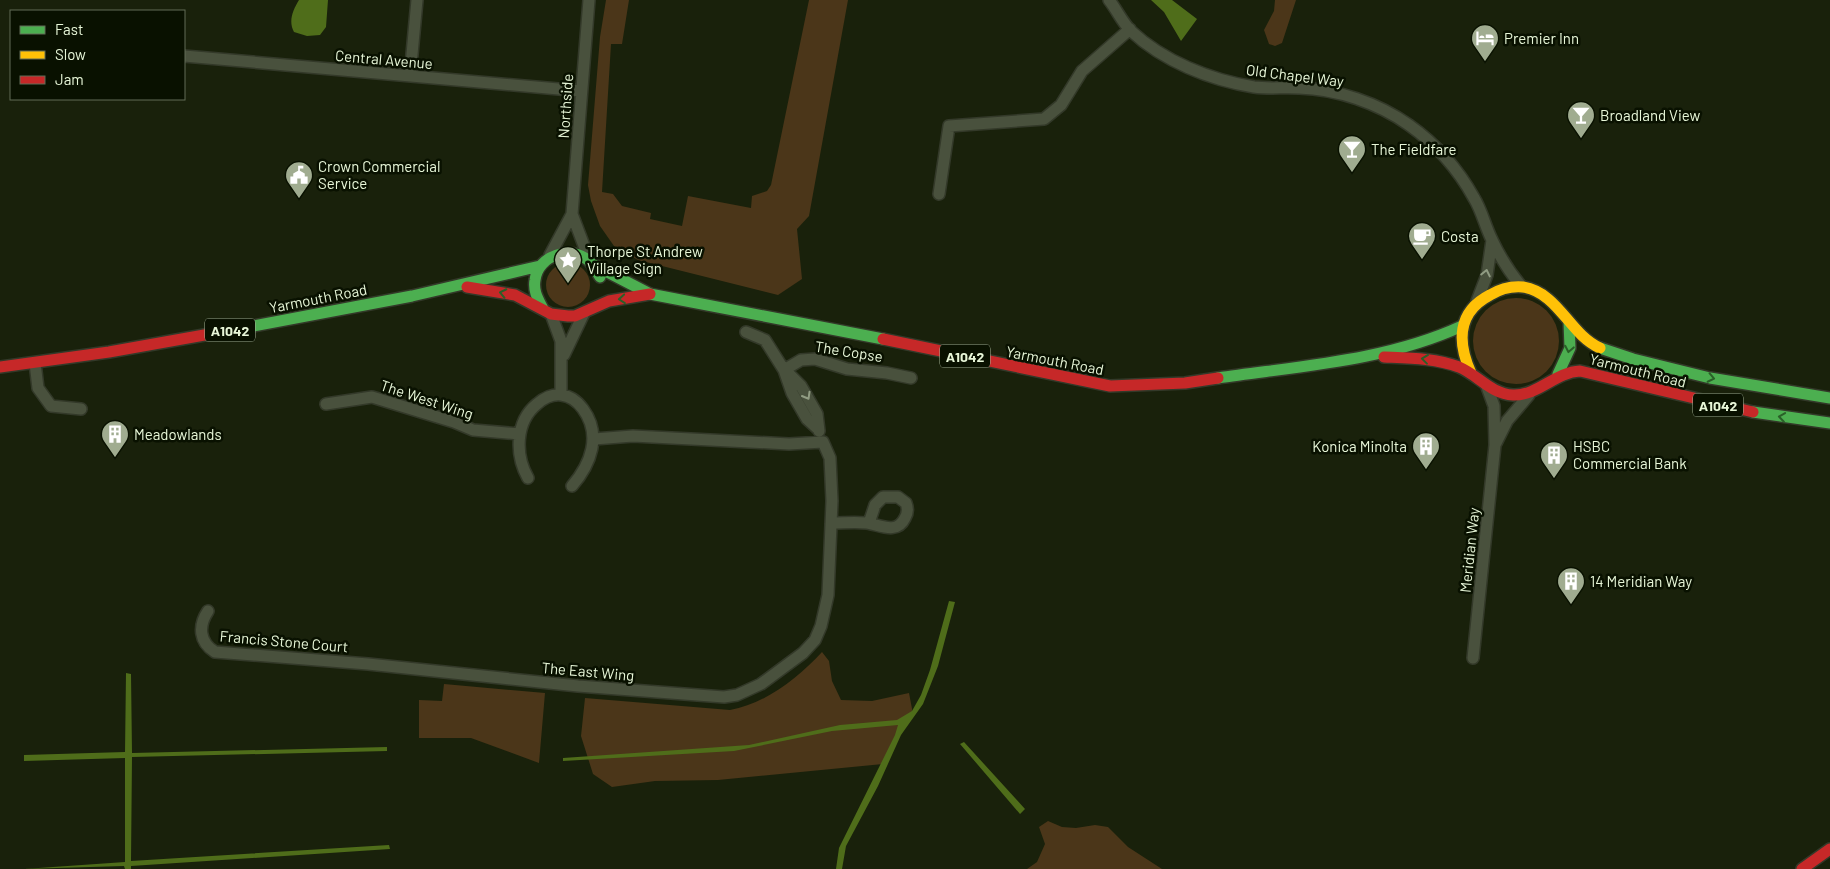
<svg xmlns="http://www.w3.org/2000/svg" width="1830" height="869" font-family="Barlow,sans-serif">
<rect width="100%" height="100%" fill="#19210b"/>
<path fill="#4b3619" d="M606 0H629L622 44H611L602 192 613 194 622 206 651 213 650 219 682 226 688 196 751 208 752 196 767 191 771 185 809 0H848L809 216 797 229 802 279 778 295 638 260 614 246 600 226 591 201 588 185 600 37Z
M1275 0H1296L1282 43 1275 46 1269 44 1264 30 1274 11Z
M546 285a22 22 0 1 1 44 0a22 22 0 1 1-44 0Z
M1473 341a43 43 0 1 1 86 0a43 43 0 1 1-86 0Z
M822 652 829 661 832 681 841 700 872 701 909 693 913 714 883 764 718 780 655 781 612 787 593 774 581 736 585 698 730 710C765 704 798 678 822 652Z
M444 684 545 693 539 763 471 738H419V700L442 701Z
M1048 821 1062 827 1076 828 1095 825 1108 827 1128 847 1162 869H1027L1037 862 1045 844 1039 827Z"/>
<path fill="#4f6d1a" d="M299 0H328L326 27 320 35 307 36 294 32C288 21 293 10 299 0Z
M1151 0H1172L1197 19 1181 41 1164 12Z
M949 601 955 602 938 666 923 704 901 735 878 786 846 846 842 869H836L839 848 895 735 898 725 832 731 734 751 563 761V758L749 745 840 725 897 720 912 711 921 695 930 670Z
M126 673 131 674 132 753 387 747V751L132 757 131 861 389 845 390 849 131 866V869H125L124 866 24 869 125 862V758L24 761V755L125 752Z
M964 742 1025 809 1020 814 960 744Z"/>
<g fill="none" stroke-linecap="round" stroke-linejoin="round">
<g stroke="#333929" stroke-width="14">
<path id="street" d="M1109 0C1117 10 1122 22 1131 31 1163 61 1210 80 1254 87 1269 89 1284 87 1299 88 1337 89 1378 103 1409 125 1436 144 1458 169 1474 198 1482 211 1485 226 1492 240 1500 257 1510 273 1522 287
M184 56 581 91
M410 76 417 0
M939 194 949 126 1044 119 1061 105 1082 71 1130 29
M572 214 589 259
M550 255 572 214 589 0
M1477 301 1487 275 1492 240
M551 314 561 341V395
M746 332 765 340 784 370 792 393 807 419 818 429
M564 355 584 313
M35 363 38 388 51 406 81 409
M784 370 801 360 815 359 847 369 887 373 911 378
M787 372 801 386 817 414 819 431
M326 404 372 397 454 422 473 430 520 434
M1496 443 1507 421 1529 395
M528 478C515 455 515 422 537 404 544 398 552 394 561 395 571 396 578 402 583 409 602 435 591 464 572 486
M831 523C843 523 855 522 867 523 880 525 897 535 905 518 908 513 908 508 906 503L898 497H883L875 505 869 523
M208 611C198 626 199 642 215 652L368 664 578 686 724 697 737 695 761 684 803 653 815 640 821 626 828 595 832 501 830 458 823 442 789 444 633 436 594 439
M1473 658 1495 445 1494 406 1487 387"/>
</g>
<g stroke="#333929" stroke-width="14">
<path id="fast" d="M594 265 650 294 883 339
M543 309C538 299 533 291 535 280 538 255 571 245 589 261 593 265 597 272 600 277
M238 329 412 296 540 266
M1600 348 1633 359 1710 378 1830 398
M1558 374 1570 348 1569 322
M1218 378C1300 366 1386 361 1462 326
M1753 412 1830 423"/>
</g>
<g stroke="#333929" stroke-width="14">
<path id="slow" d="M1471 373C1457 342 1457 312 1490 295 1500 289 1512 286 1523 287 1559 293 1569 334 1600 348"/>
</g>
<g stroke="#333929" stroke-width="14">
<path id="jam" d="M467 287 515 295 551 314 568 316H575L609 301 650 294
M883 339 1110 386 1185 383 1218 378
M1384 357C1409 358 1435 358 1459 367 1478 375 1491 394 1513 395 1538 396 1555 372 1580 371L1753 412
M0 367 109 352 238 329
M1802 869 1830 849"/>
</g>
<use href="#street" stroke="#49513d" stroke-width="11"/>
<use href="#fast" stroke="#4caf50" stroke-width="11"/>
<use href="#slow" stroke="#ffc107" stroke-width="11"/>
<use href="#jam" stroke="#c62828" stroke-width="11"/>
</g>
<defs><path id="oneway-chevron" d="M-2-3.5L2.5 0L-2 3.5" fill="none" stroke-width="1.6" stroke-linecap="round" stroke-linejoin="round" transform="scale(1.25)"/></defs>
<g stroke="#919c83">
<use href="#oneway-chevron" transform="translate(1486 273) rotate(-78)"/>
<use href="#oneway-chevron" transform="translate(807 396) rotate(60)"/>
</g>
<g stroke="#2a6028">
<use href="#oneway-chevron" transform="translate(503 293) rotate(-168)"/>
<use href="#oneway-chevron" transform="translate(622 299) rotate(175)"/>
<use href="#oneway-chevron" transform="translate(1569 349) rotate(101)"/>
<use href="#oneway-chevron" transform="translate(1425 359) rotate(-173)"/>
<use href="#oneway-chevron" transform="translate(1711 378) rotate(12)"/>
<use href="#oneway-chevron" transform="translate(1782 417) rotate(-172)"/>
</g>
<defs>
<g id="hotel-pin" transform="scale(1.4375)"><path d="M0 17L-7.5 6A9.5 9.5 0 1 1 7.5 6Z" fill="#a0ac90" stroke="#091100"/><path d="M-6-4.5h1.5V1H6V5H4.5V3h-9V5H-6ZM-4 0a1.8 1.8 0 1 1 3.6 0ZM.5 0V-2.5h3Q6-2.5 6 0Z" fill="#fff"/></g>
<g id="bar-pin" transform="scale(1.4375)"><path d="M0 17L-7.5 6A9.5 9.5 0 1 1 7.5 6Z" fill="#a0ac90" stroke="#091100"/><path d="M-6-5H6L.8 .8V4.5H3.5V6h-7V4.5H-.8V.8Z" fill="#fff"/></g>
<g id="civic-pin" transform="scale(1.4375)"><path d="M0 17L-7.5 6A9.5 9.5 0 1 1 7.5 6Z" fill="#a0ac90" stroke="#091100"/><path d="M-.6-6.5H3V-4.5H.6V-3L4-1V1h2V6H-6V1h2V-1L-.6-3ZM-1.2 2.5V6h2.4V2.5Z" fill="#fff"/></g>
<g id="cafe-pin" transform="scale(1.4375)"><path d="M0 17L-7.5 6A9.5 9.5 0 1 1 7.5 6Z" fill="#a0ac90" stroke="#091100"/><path d="M-5.5-4.5H6V0H3Q3 3.5 0 3.5H-2.5Q-5.5 3.5-5.5 0ZM3-3.2v2h1.7v-2ZM-6 4.5H4V6H-6Z" fill="#fff"/></g>
<g id="sight-pin" transform="scale(1.4375)"><path d="M0 17L-7.5 6A9.5 9.5 0 1 1 7.5 6Z" fill="#a0ac90" stroke="#091100"/><path d="M0-6L1.8-2.2L6-1.7L2.9 1.2L3.7 5.4L0 3.3L-3.7 5.4L-2.9 1.2L-6-1.7L-1.8-2.2Z" fill="#fff"/></g>
<g id="building-pin" transform="scale(1.4375)"><path d="M0 17L-7.5 6A9.5 9.5 0 1 1 7.5 6Z" fill="#a0ac90" stroke="#091100"/><path d="M-4-6H4V6H1V3H-1V6H-4ZM-2.5-4.3h1.7v1.8h-1.7ZM.8-4.3h1.7v1.8H.8ZM-2.5-1h1.7V.8h-1.7ZM.8-1h1.7V.8H.8Z" fill="#fff"/></g>
</defs>
<g fill-rule="evenodd">
<use href="#hotel-pin" x="1485" y="38"/>
<use href="#bar-pin" x="1581" y="115"/>
<use href="#bar-pin" x="1352" y="149"/>
<use href="#civic-pin" x="299" y="175"/>
<use href="#cafe-pin" x="1422" y="236"/>
<use href="#sight-pin" x="568" y="260"/>
<use href="#building-pin" x="115" y="434"/>
<use href="#building-pin" x="1426" y="446"/>
<use href="#building-pin" x="1554" y="455"/>
<use href="#building-pin" x="1571" y="581"/>
</g>
<g text-anchor="middle" dominant-baseline="central" stroke-width="5" stroke-linejoin="round" paint-order="stroke">
<g fill="#091100" stroke="#a5b297" stroke-width="1">
<rect x="205" y="318.5" width="50" height="23" rx="4"/>
<rect x="940" y="344.5" width="50" height="23" rx="4"/>
<rect x="1693" y="393.5" width="50" height="23" rx="4"/>
</g>
<g font-size="14" font-weight="bold" fill="#e8f7d8">
<text x="230" y="330">A1042</text>
<text x="965" y="356">A1042</text>
<text x="1718" y="405">A1042</text>
</g>
<g font-size="15" fill="#e8f7d8" stroke="#091100" text-anchor="start">
<text x="1504" y="38">Premier Inn</text>
<text x="1600" y="115">Broadland View</text>
<text x="1371" y="149">The Fieldfare</text>
<text x="318" y="166">Crown Commercial<tspan x="318" dy="17">Service</tspan></text>
<text x="1441" y="236">Costa</text>
<text x="587" y="251">Thorpe St Andrew<tspan x="587" dy="17">Village Sign</tspan></text>
<text x="134" y="434">Meadowlands</text>
<text x="1407" y="446" text-anchor="end">Konica Minolta</text>
<text x="1573" y="446">HSBC<tspan x="1573" dy="17">Commercial Bank</tspan></text>
<text x="1590" y="581">14 Meridian Way</text>
</g>
<g font-size="15" fill="#e8f7d8" stroke="#091100">
<text transform="translate(384 59) rotate(5)">Central Avenue</text>
<text transform="translate(1295 75) rotate(7)">Old Chapel Way</text>
<text transform="translate(565 106) rotate(-86)">Northside</text>
<text transform="translate(318 298) rotate(-11)">Yarmouth Road</text>
<text transform="translate(849 351) rotate(9)">The Copse</text>
<text transform="translate(1055 360) rotate(11)">Yarmouth Road</text>
<text transform="translate(1638 370) rotate(14)">Yarmouth Road</text>
<text transform="translate(427 399) rotate(18)">The West Wing</text>
<text transform="translate(1469 550) rotate(-84)">Meridian Way</text>
<text transform="translate(284 641) rotate(5)">Francis Stone Court</text>
<text transform="translate(588 671) rotate(5)">The East Wing</text>
</g>
</g>
<rect x="10" y="10" width="175" height="90" fill="#091100" stroke="#626d56"/>
<rect x="20" y="26" width="25" height="8" fill="#4caf50" stroke="#626d56"/>
<text x="55" y="35" font-size="15" fill="#e8f7d8">Fast</text>
<rect x="20" y="51" width="25" height="8" fill="#ffc107" stroke="#626d56"/>
<text x="55" y="60" font-size="15" fill="#e8f7d8">Slow</text>
<rect x="20" y="76" width="25" height="8" fill="#c62828" stroke="#626d56"/>
<text x="55" y="85" font-size="15" fill="#e8f7d8">Jam</text>
</svg>
